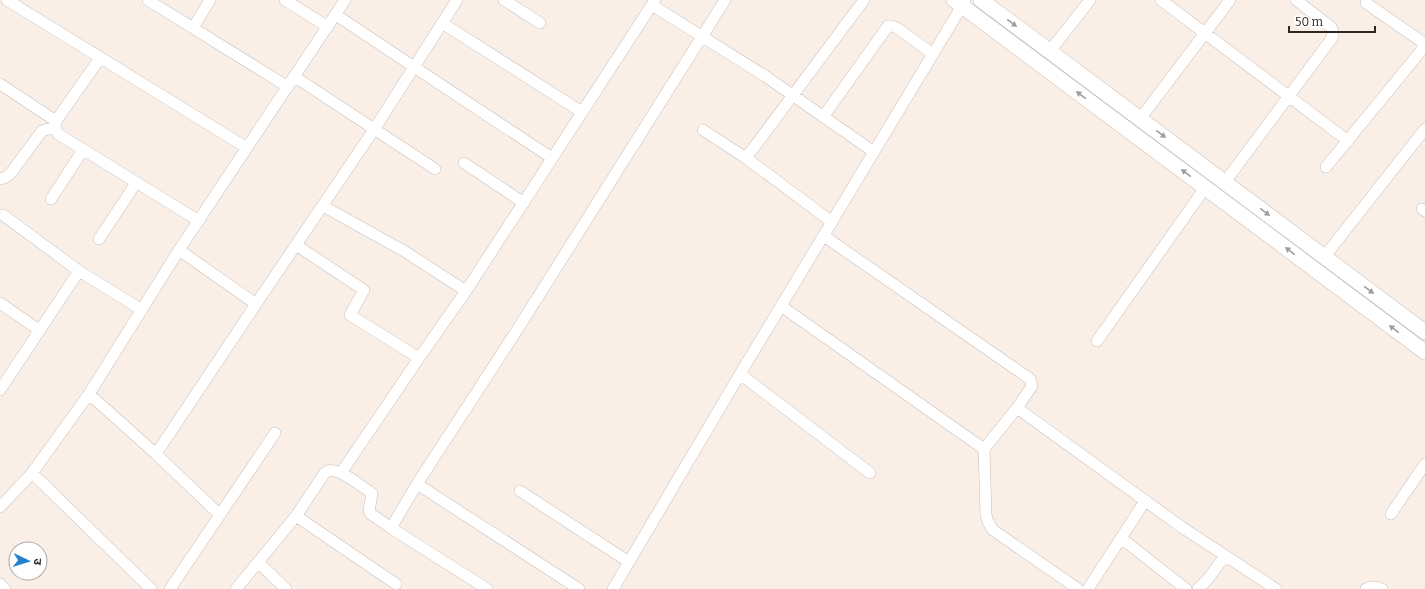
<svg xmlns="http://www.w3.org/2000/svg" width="1425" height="589" font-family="Bitter,'Noto Sans Devanagari',serif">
<rect width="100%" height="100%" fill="#faefe7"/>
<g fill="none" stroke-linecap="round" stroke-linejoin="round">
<g stroke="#c9beb7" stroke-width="12">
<path id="minor" d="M7 0 247 148
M148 0 288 87
M285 0 328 27
M504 0 540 23
M1161 0 1348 141
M1366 3 1425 44
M652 5 765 76 874 152
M336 15 414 67 552 158
M442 23 582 112
M193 28 210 0
M1050 51 1090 0
M295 77 435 169
M0 84 56 121 55 128 58 134 199 221
M823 117 888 26H892L897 28 933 54
M1140 119 1230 0
M56 121 100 58
M703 130 746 158 832 222
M746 158 864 0
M464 163 524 203
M1326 167 1425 46
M0 179 4 178 10 174 42 131 48 129 55 128
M1225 182 1332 38 1333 32 1331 27 1296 0
M51 199 83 150
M323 206 404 251 466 291
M1422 209 1425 211
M3 215 79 271 142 310
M824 236 1030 379 1032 386 1017 408 984 449 986 515 988 522 993 530 1078 589
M99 239 136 183
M296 245 364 290 350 315 419 358
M179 250 256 304
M1325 256 1425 129
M0 303 39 330
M781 306 984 449
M1097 341 1205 188
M740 374 870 473
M0 390 79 271
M89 394 156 454 220 515
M1017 408 1183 528 1276 589
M156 454 256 304 375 128 457 0
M32 473 151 589
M341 473 419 358 466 291 655 0
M417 484 579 589
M520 491 629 562
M0 507 32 473 89 394 179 250 345 0
M1391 514 1425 464
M296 516 396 584
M391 528 417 484 519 327 725 0
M1121 538 1186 589
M259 563 286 589
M0 584 5 589
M170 589 275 433
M236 589 296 516 324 474C333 462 359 485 369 491L372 494 369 511 371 514 391 528 487 589
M613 589 740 374 965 1
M1088 589 1145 501
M1198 589 1207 580 1225 556
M1366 589C1371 586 1377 587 1382 589"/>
</g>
<g stroke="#c9beb7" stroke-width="16">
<path id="major" d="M954 0 1425 352
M981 0 1425 332"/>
</g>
<use href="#minor" stroke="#fff" stroke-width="11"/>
<use href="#major" stroke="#fff" stroke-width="15"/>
</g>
<defs><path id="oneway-solid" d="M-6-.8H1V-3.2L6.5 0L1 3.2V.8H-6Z"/></defs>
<g fill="#a09e9d">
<use href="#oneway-solid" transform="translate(1012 23) rotate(37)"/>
<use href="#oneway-solid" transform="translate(1081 95) rotate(-143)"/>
<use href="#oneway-solid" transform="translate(1161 134) rotate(37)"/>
<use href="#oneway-solid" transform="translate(1186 173) rotate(-143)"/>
<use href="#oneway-solid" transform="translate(1265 212) rotate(37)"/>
<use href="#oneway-solid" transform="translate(1290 251) rotate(-143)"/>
<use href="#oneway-solid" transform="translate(1369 290) rotate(37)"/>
<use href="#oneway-solid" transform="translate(1394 329) rotate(-143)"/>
</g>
<g transform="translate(28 561) rotate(94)"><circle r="19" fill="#ffffff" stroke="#aba9a8"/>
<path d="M0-3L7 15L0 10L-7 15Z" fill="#2280cd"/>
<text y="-6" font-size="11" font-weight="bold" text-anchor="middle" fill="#2c2825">उ</text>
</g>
<path d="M1289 26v6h86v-6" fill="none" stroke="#2c2825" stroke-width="2"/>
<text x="1295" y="26" font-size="12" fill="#2c2825" stroke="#ffffff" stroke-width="3" paint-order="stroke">50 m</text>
</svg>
